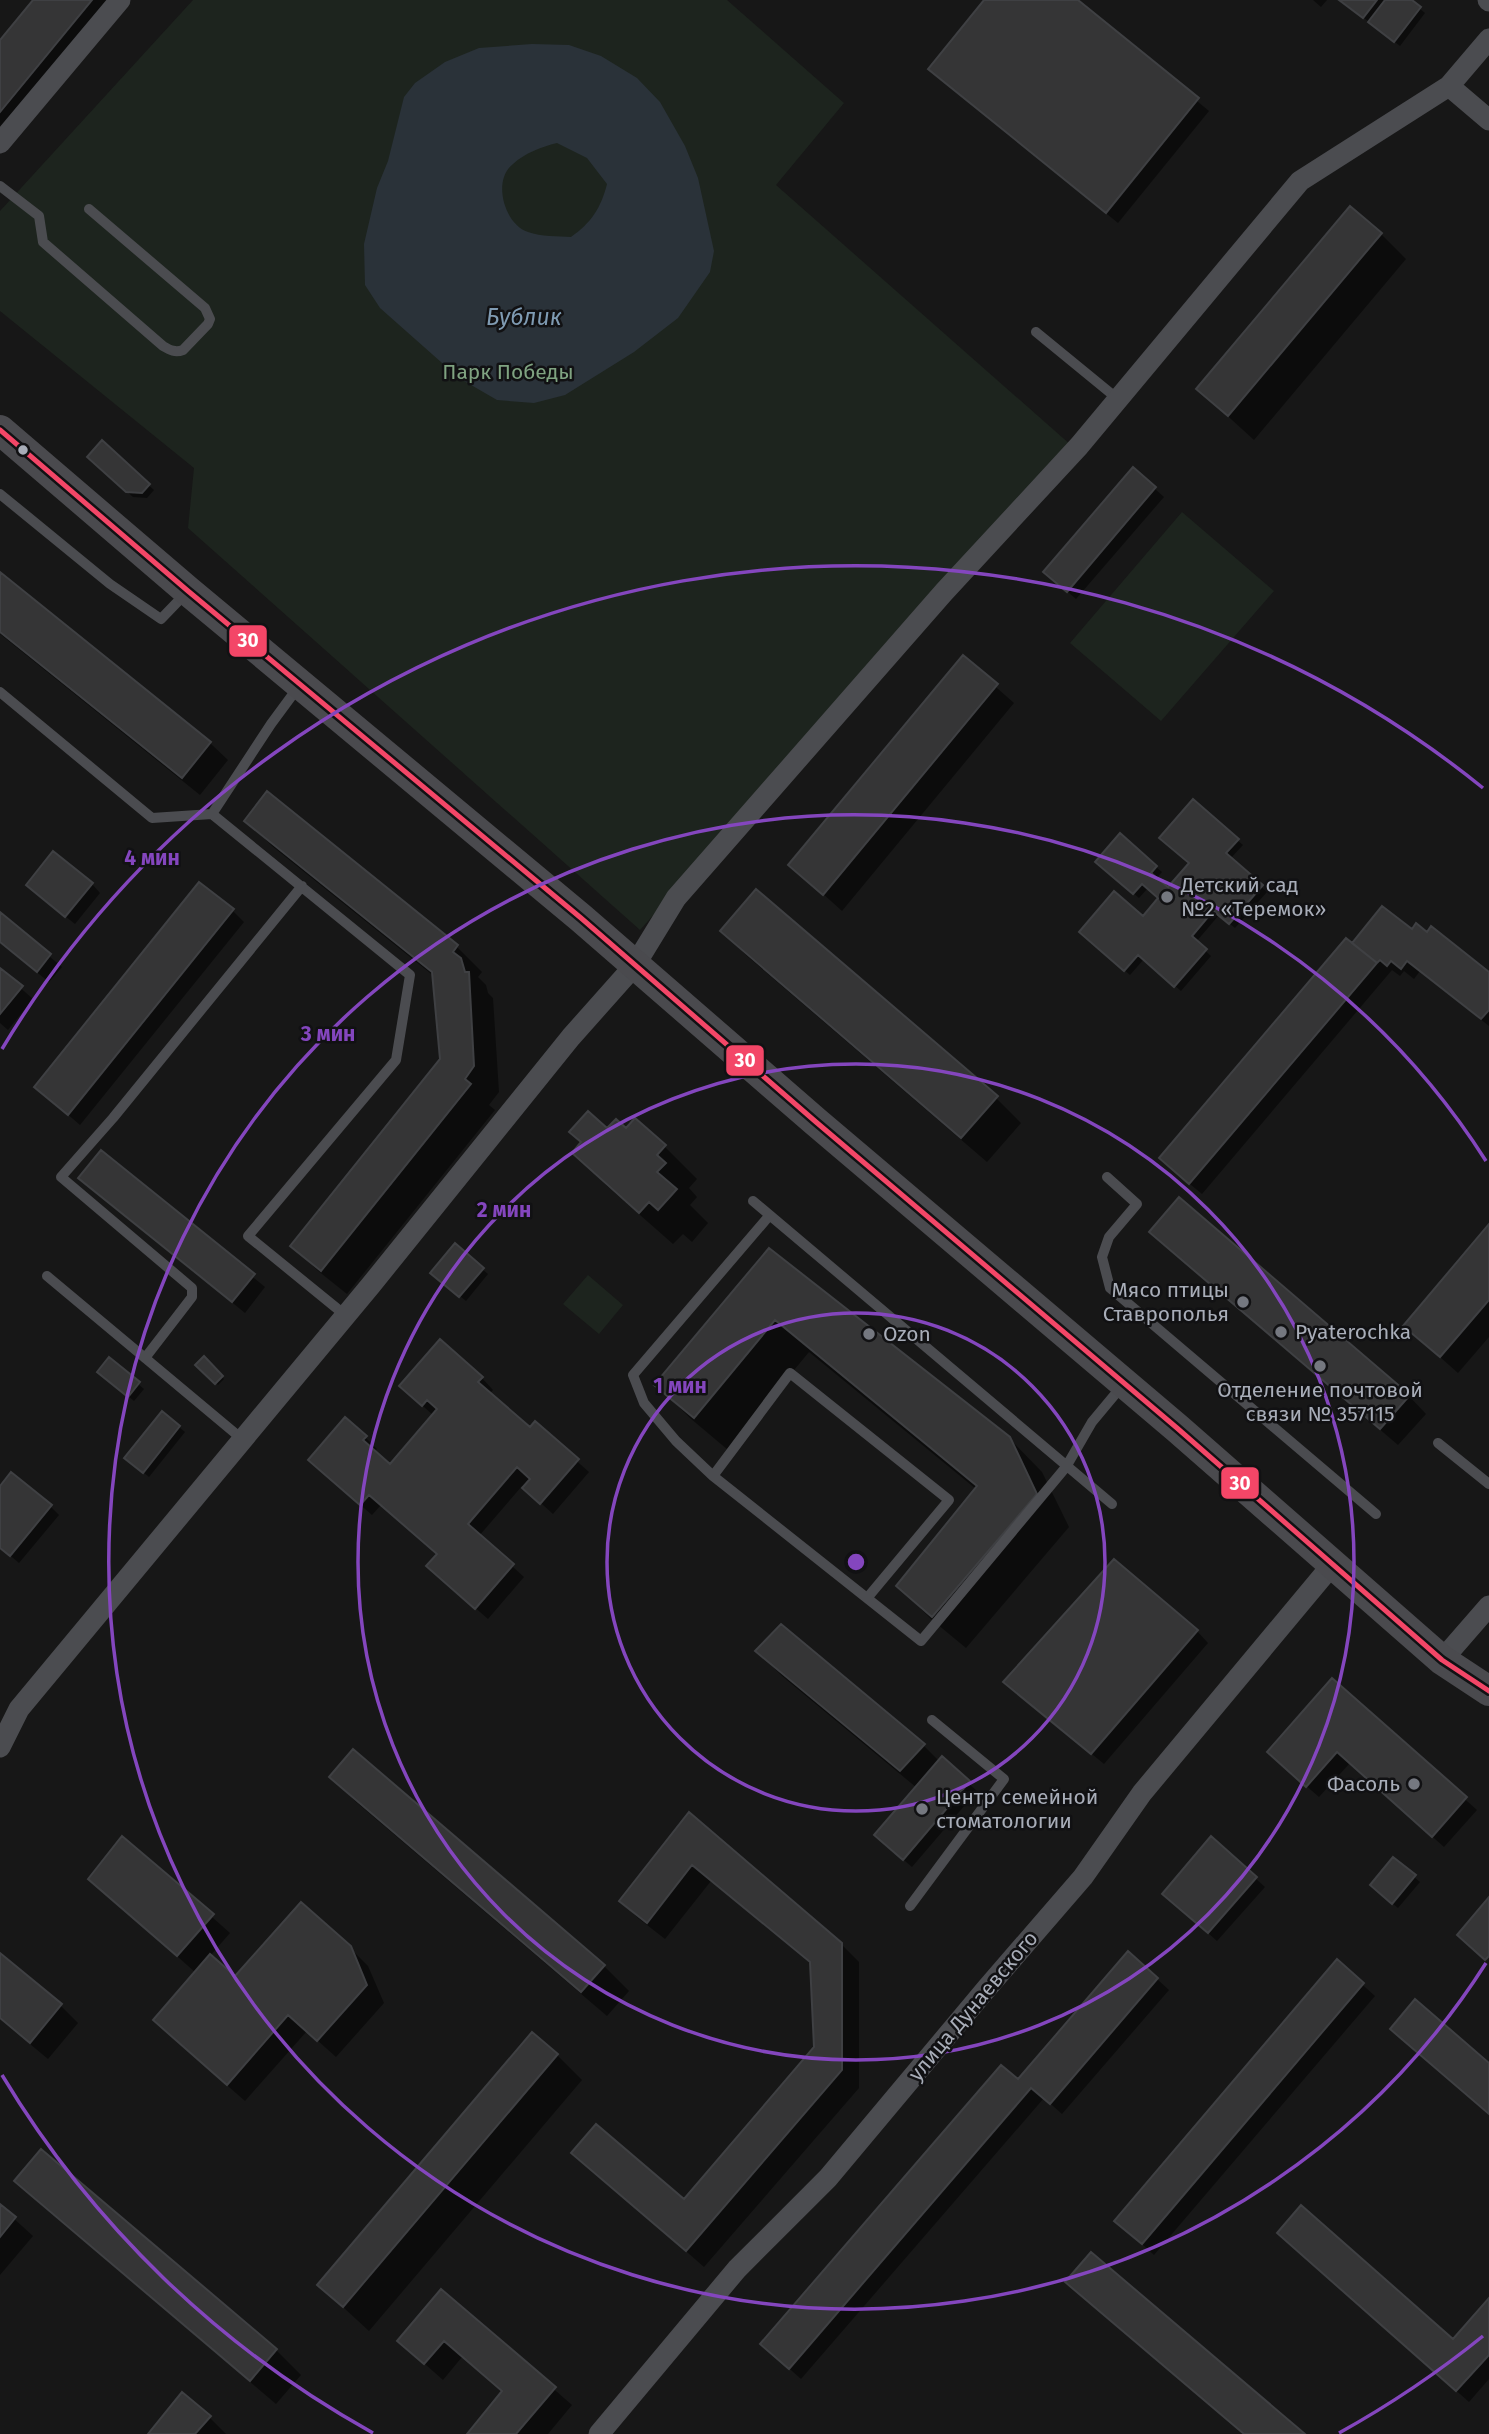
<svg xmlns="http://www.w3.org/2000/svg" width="1489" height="2434" font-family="'Fira Sans',sans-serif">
<rect width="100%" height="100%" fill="#171717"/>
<path fill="#1d241e" d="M193 0H727L844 103 776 185 1072 446 640 930 188 528 194 468 0 311V211Z
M1182 512 1274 591 1161 721 1070 643Z
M588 1275 623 1305 599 1334 563 1304Z"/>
<path fill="#2a3239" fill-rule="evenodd" d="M532 44 569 45 601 56 637 78 660 102 685 146 698 178 714 251 710 272 678 318 634 352 565 395 534 403 497 400 459 378 380 308 365 285 364 244 377 188 388 161 404 97 415 83 445 62 479 48ZM557 143 587 158 607 184C601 208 591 223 571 237 558 236 541 237 528 232 504 224 492 180 513 164 525 153 541 147 557 143Z"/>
<path fill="#0007" d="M35 0H124L0 150V42Z
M987 0H1075L1209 111 1118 223 942 80Z
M1313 0H1327L1321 7Z
M1341 0H1409L1425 13 1400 46Z
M1381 234 1406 259 1254 440 1198 389Z
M102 443 154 490 147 498 133 497 89 457Z
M1133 469 1164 497 1076 599 1054 580Z
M0 574 210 743 228 760 200 795 0 634Z
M963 658 1014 703 842 911 791 865Z
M247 821 457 947 482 972 478 977 486 985 488 993 493 998 499 1092 489 1105 495 1110 347 1294 317 1270 292 1245 442 1059 435 977 272 846Z
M1237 840 1243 845 1230 859 1267 892 1235 928 1219 915 1196 942 1211 956 1181 991 1144 959 1130 975 1086 937 1143 919 1161 898 1148 888 1139 898 1103 867H1156L1162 872 1156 879 1168 890Z
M92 884 100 893 75 924 36 893Z
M233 911 244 922 80 1125 36 1087Z
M0 915 62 967 49 982 0 943Z
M722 931 996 1098 1021 1123 987 1162 747 956Z
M1412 932 1489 974V1026L1420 971 1414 979 1404 971 1400 976 1392 970 1202 1194 1173 1170 1353 945Z
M0 970 33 999 8 1030 0 1023Z
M607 1130H626L664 1146 697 1179 689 1188 697 1197 690 1205 708 1223 692 1242 683 1234 673 1244 607 1186 574 1153 583 1143Z
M101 1153 265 1287 245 1313 80 1178Z
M1489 1227V1337L1458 1373 1405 1326Z
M1169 1249 1409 1396 1426 1414 1398 1445Z
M769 1250 1009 1438 1042 1472 1069 1527 966 1648 931 1619 898 1586 976 1489 809 1352 728 1450 690 1418 657 1385Z
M482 1269 488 1274 466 1301 438 1278Z
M440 1342 482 1378 493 1390 489 1394 530 1430 535 1424 589 1472 553 1514 522 1486 479 1536 524 1577 488 1619 440 1577 438 1555 381 1505 372 1515 321 1471 365 1437 377 1449 374 1452 390 1466 434 1416 413 1397Z
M204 1359 224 1379 218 1385 198 1365Z
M110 1360 144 1389 134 1401 105 1377Z
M162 1413 185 1432 149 1477 132 1463Z
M0 1489 51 1507 59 1515 19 1563 0 1547Z
M1197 1631 1208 1643 1104 1764 1005 1682Z
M757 1651 923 1745 940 1762 942 1759 977 1791 912 1867 885 1844 917 1788 782 1676Z
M1332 1681 1477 1810 1444 1847 1350 1763 1319 1797 1281 1764Z
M331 1777 604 1966 629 1991 607 2016 356 1802Z
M689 1814 841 1944 859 1962V2088L704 2267 574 2153 684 2201 816 2047 812 1965 711 1881 665 1939 638 1918 621 1901Z
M123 1838 230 1933 210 1956 235 1979 350 1948 368 1966 384 2003 336 2057 307 2031 245 2101 172 2037 196 1973 90 1879Z
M1211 1838 1265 1887 1217 1941 1173 1902Z
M1414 1877 1420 1882 1398 1908 1377 1891Z
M0 1956 61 2006 78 2023 48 2059 0 2019Z
M1337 1962 1375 1996 1154 2255 1117 2221Z
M1157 1979 1169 1990 1062 2114 1044 2098 801 2379 774 2355 1018 2081Z
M557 2055 582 2080 369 2331 319 2285Z
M41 2151 276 2350 301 2375 276 2404 41 2205 16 2180Z
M0 2206 33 2236 0 2275Z
M1291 2244 1453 2341 1489 2300V2379L1469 2402Z
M441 2291 572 2405 548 2434H469L503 2392 462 2357 443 2380 399 2341Z
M209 2417 226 2434H150Z"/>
<path fill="#353536" stroke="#3f4043" stroke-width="2" d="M33 0H92L0 112V40Z
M984 0H1078L1199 98 1106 213 928 69Z
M1339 0H1377L1363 18Z
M1385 0H1412L1421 7 1394 42 1368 22Z
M1350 206 1382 233 1228 416 1196 389Z
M102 440 150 484 142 493 126 492 87 457Z
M1133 467 1156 487 1067 592 1043 572Z
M0 572 211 742 182 778 0 632Z
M963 655 998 684 823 895 788 865Z
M267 791 458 945 453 952 461 958 465 972H469L474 1066 465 1079 471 1084 321 1271 290 1246 440 1059 432 972 244 821Z
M1193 799 1239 839 1226 853 1263 885 1229 924 1213 911 1192 936 1207 949 1174 987 1138 955 1124 971 1079 932 1114 891 1143 916 1158 898 1142 884 1133 894 1095 862 1120 833 1157 866 1151 873 1168 887 1189 863 1159 838Z
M53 851 93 883 65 917 26 885Z
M199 882 234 909 68 1115 34 1087Z
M756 889 998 1096 961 1138 720 931Z
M1382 906 1412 929 1416 923 1427 932 1431 926 1489 972V1010L1481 1019 1407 961 1401 969 1391 961 1387 966 1380 960 1377 963 1352 943Z
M0 912 51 954 37 972 0 942Z
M1346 938 1377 963 1189 1184 1159 1158Z
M0 968 23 986 0 1014Z
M588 1111 607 1128 616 1119 626 1128 635 1118 666 1145 657 1155 666 1163 657 1172 677 1189 658 1210 649 1202 639 1213 572 1153 581 1142 569 1132Z
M101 1150 255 1274 232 1302 78 1178Z
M1179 1197 1410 1395 1380 1429 1149 1232Z
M1489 1224V1300L1440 1357 1403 1326Z
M455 1243 484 1268 459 1297 430 1273Z
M769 1248 1010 1437 1037 1494 932 1617 896 1586 977 1486 775 1320 694 1418 654 1385Z
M440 1339 483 1377 478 1382 530 1427 535 1421 579 1459 540 1504 522 1488 530 1479 517 1467 468 1524 514 1564 475 1609 426 1566 437 1554 369 1495 360 1505 308 1460 345 1417 367 1436 363 1440 390 1464 437 1409 427 1400 422 1406 399 1386Z
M204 1356 223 1376 215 1384 195 1365Z
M109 1357 140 1382 128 1397 97 1372Z
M162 1411 180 1426 143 1473 124 1458Z
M11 1472 52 1505 10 1556 0 1548V1486Z
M1114 1559 1198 1630 1091 1754 1003 1682Z
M781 1624 925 1744 900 1771 755 1651Z
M1332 1678 1467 1797 1432 1837 1337 1752 1306 1787 1267 1752Z
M353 1749 605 1965 581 1992 329 1777Z
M942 1756 970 1781 903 1860 874 1835Z
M689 1812 842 1943V2070L686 2251 571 2153 596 2124 684 2199 814 2047 810 1962 692 1865 647 1923 619 1901Z
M122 1836 214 1914 177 1956 88 1879Z
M1211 1836 1257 1877 1208 1933 1162 1894Z
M1393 1857 1416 1875 1392 1904 1370 1885Z
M1489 1897V1956L1485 1960 1457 1935Z
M301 1902 351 1946 367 1985 317 2041 288 2015 227 2085 153 2020 210 1954 235 1976Z
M1128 1951 1158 1978 1050 2104 1031 2088 789 2369 760 2344 1001 2065 1018 2079Z
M0 1953 62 2004 30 2043 0 2018Z
M1337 1959 1364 1983 1142 2244 1114 2221Z
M1415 1999 1489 2063V2114L1390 2029Z
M532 2032 558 2054 343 2307 317 2285Z
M41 2149 277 2349 250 2381 14 2181Z
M0 2204 16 2217 0 2237Z
M1301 2205 1453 2339 1489 2298V2355L1456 2391 1277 2233Z
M1091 2252 1305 2434H1244L1065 2282Z
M441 2289 556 2387 516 2434H467L502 2391 444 2341 424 2364 397 2341Z
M182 2392 211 2416 195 2434H148Z"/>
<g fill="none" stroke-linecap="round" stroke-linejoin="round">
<path stroke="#4b4c50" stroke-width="10" d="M0 186 39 216 43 242 163 346C170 350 175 353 183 350L208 324 210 319 205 308 89 209
M1036 332 1119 400
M0 494 110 584 161 619 187 592
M0 692 152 818 212 814 410 975 396 1060 248 1236 345 1315
M212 814 271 724 299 686
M1107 1177 1137 1204 1109 1237 1102 1257 1110 1288 1376 1514
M753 1201 1112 1504
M769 1216 633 1375 644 1403 676 1441 713 1476 921 1641 1066 1467 1092 1422 1122 1386
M47 1276 242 1439
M145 1358 192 1297V1288L61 1177 113 1118 302 886
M1438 1443 1489 1484
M713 1476 790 1373 949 1500 868 1597
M910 1906 1004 1779 932 1720"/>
<path stroke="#4b4c50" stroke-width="21" d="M1488 0 1489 1
M1449 86 1489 120
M0 143 120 0
M1442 1660 1489 1606
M0 1747 19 1709 371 1285 571 1037 635 965 676 898 944 592 1079 446 1300 181 1449 86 1489 39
M599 2434 737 2269 828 2178 987 1988 1083 1877 1142 1793 1332 1565"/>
<path stroke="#4a4a4e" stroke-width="30" d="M0 430 188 591 581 918 816 1122 1177 1428 1442 1660 1489 1691"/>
<g stroke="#111113" stroke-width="10">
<path id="bus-1" d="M0 430 188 591 581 918 816 1122 1177 1428 1442 1660 1489 1691"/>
</g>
<use href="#bus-1" stroke="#f34667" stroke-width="5"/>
</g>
<g fill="none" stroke="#8446be" stroke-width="3.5">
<circle cx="856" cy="1562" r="249"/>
<circle cx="856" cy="1562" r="498"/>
<path d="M1486 1963A747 747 0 1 1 1486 1161"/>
<path d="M1483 2336A996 996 0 0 1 1339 2433M373 2433A996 996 0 0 1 2 2075M2 1049A996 996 0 0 1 1483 788"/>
</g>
<circle fill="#a8adb8" stroke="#111113" stroke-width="2.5" cx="23" cy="450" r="6"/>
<g fill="#757880" stroke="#111113" stroke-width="2.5">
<circle cx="1167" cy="897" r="7"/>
<circle cx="1243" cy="1302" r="7"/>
<circle cx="1281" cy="1332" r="7"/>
<circle cx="869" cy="1334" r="7"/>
<circle cx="1320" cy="1366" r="7"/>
<circle cx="1414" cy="1784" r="7"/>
<circle cx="922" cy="1809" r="7"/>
</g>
<g text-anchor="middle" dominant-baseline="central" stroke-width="5" stroke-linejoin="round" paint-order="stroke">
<g font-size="21" fill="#7fa381" stroke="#111113">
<text x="508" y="372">Парк Победы</text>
</g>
<g font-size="21" fill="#a8adb8" stroke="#111113" text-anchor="start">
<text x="1181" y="885">Детский сад<tspan x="1181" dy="24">№2 «Теремок»</tspan></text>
<text x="1229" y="1290" text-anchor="end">Мясо птицы<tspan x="1229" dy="24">Ставрополья</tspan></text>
<text x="1295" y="1332">Pyaterochka</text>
<text x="883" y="1334">Ozon</text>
<text x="1320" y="1390" text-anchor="middle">Отделение почтовой<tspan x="1320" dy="24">связи № 357115</tspan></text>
<text x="1400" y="1784" text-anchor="end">Фасоль</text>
<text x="936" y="1797">Центр cемейной<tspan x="936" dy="24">cтоматологии</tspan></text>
</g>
<g font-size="21" fill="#a8adb8" stroke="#111113">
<text transform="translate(973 2006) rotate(-50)">улица Дунаевского</text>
</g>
<g font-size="23" font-style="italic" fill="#7f9bb3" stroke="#111113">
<text x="524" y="317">Бублик</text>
</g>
</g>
<circle cx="856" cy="1562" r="10" fill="#8446be" stroke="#111113" stroke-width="3.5"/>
<g font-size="21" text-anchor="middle" font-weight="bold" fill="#8446be" stroke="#111113" stroke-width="5" stroke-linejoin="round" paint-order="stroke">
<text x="152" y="865">4 мин</text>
<text x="328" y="1041">3 мин</text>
<text x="504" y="1217">2 мин</text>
<text x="680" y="1393">1 мин</text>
</g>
<g stroke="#111113" stroke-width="2.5">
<rect x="228" y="624" width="40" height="34" rx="7" fill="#f34667"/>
<rect x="725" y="1044" width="40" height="33" rx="7" fill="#f34667"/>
<rect x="1220" y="1466" width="40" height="34" rx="7" fill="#f34667"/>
</g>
<g font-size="19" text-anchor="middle" font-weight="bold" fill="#fff">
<text x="248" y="647">30</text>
<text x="745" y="1067">30</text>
<text x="1240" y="1490">30</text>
</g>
</svg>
